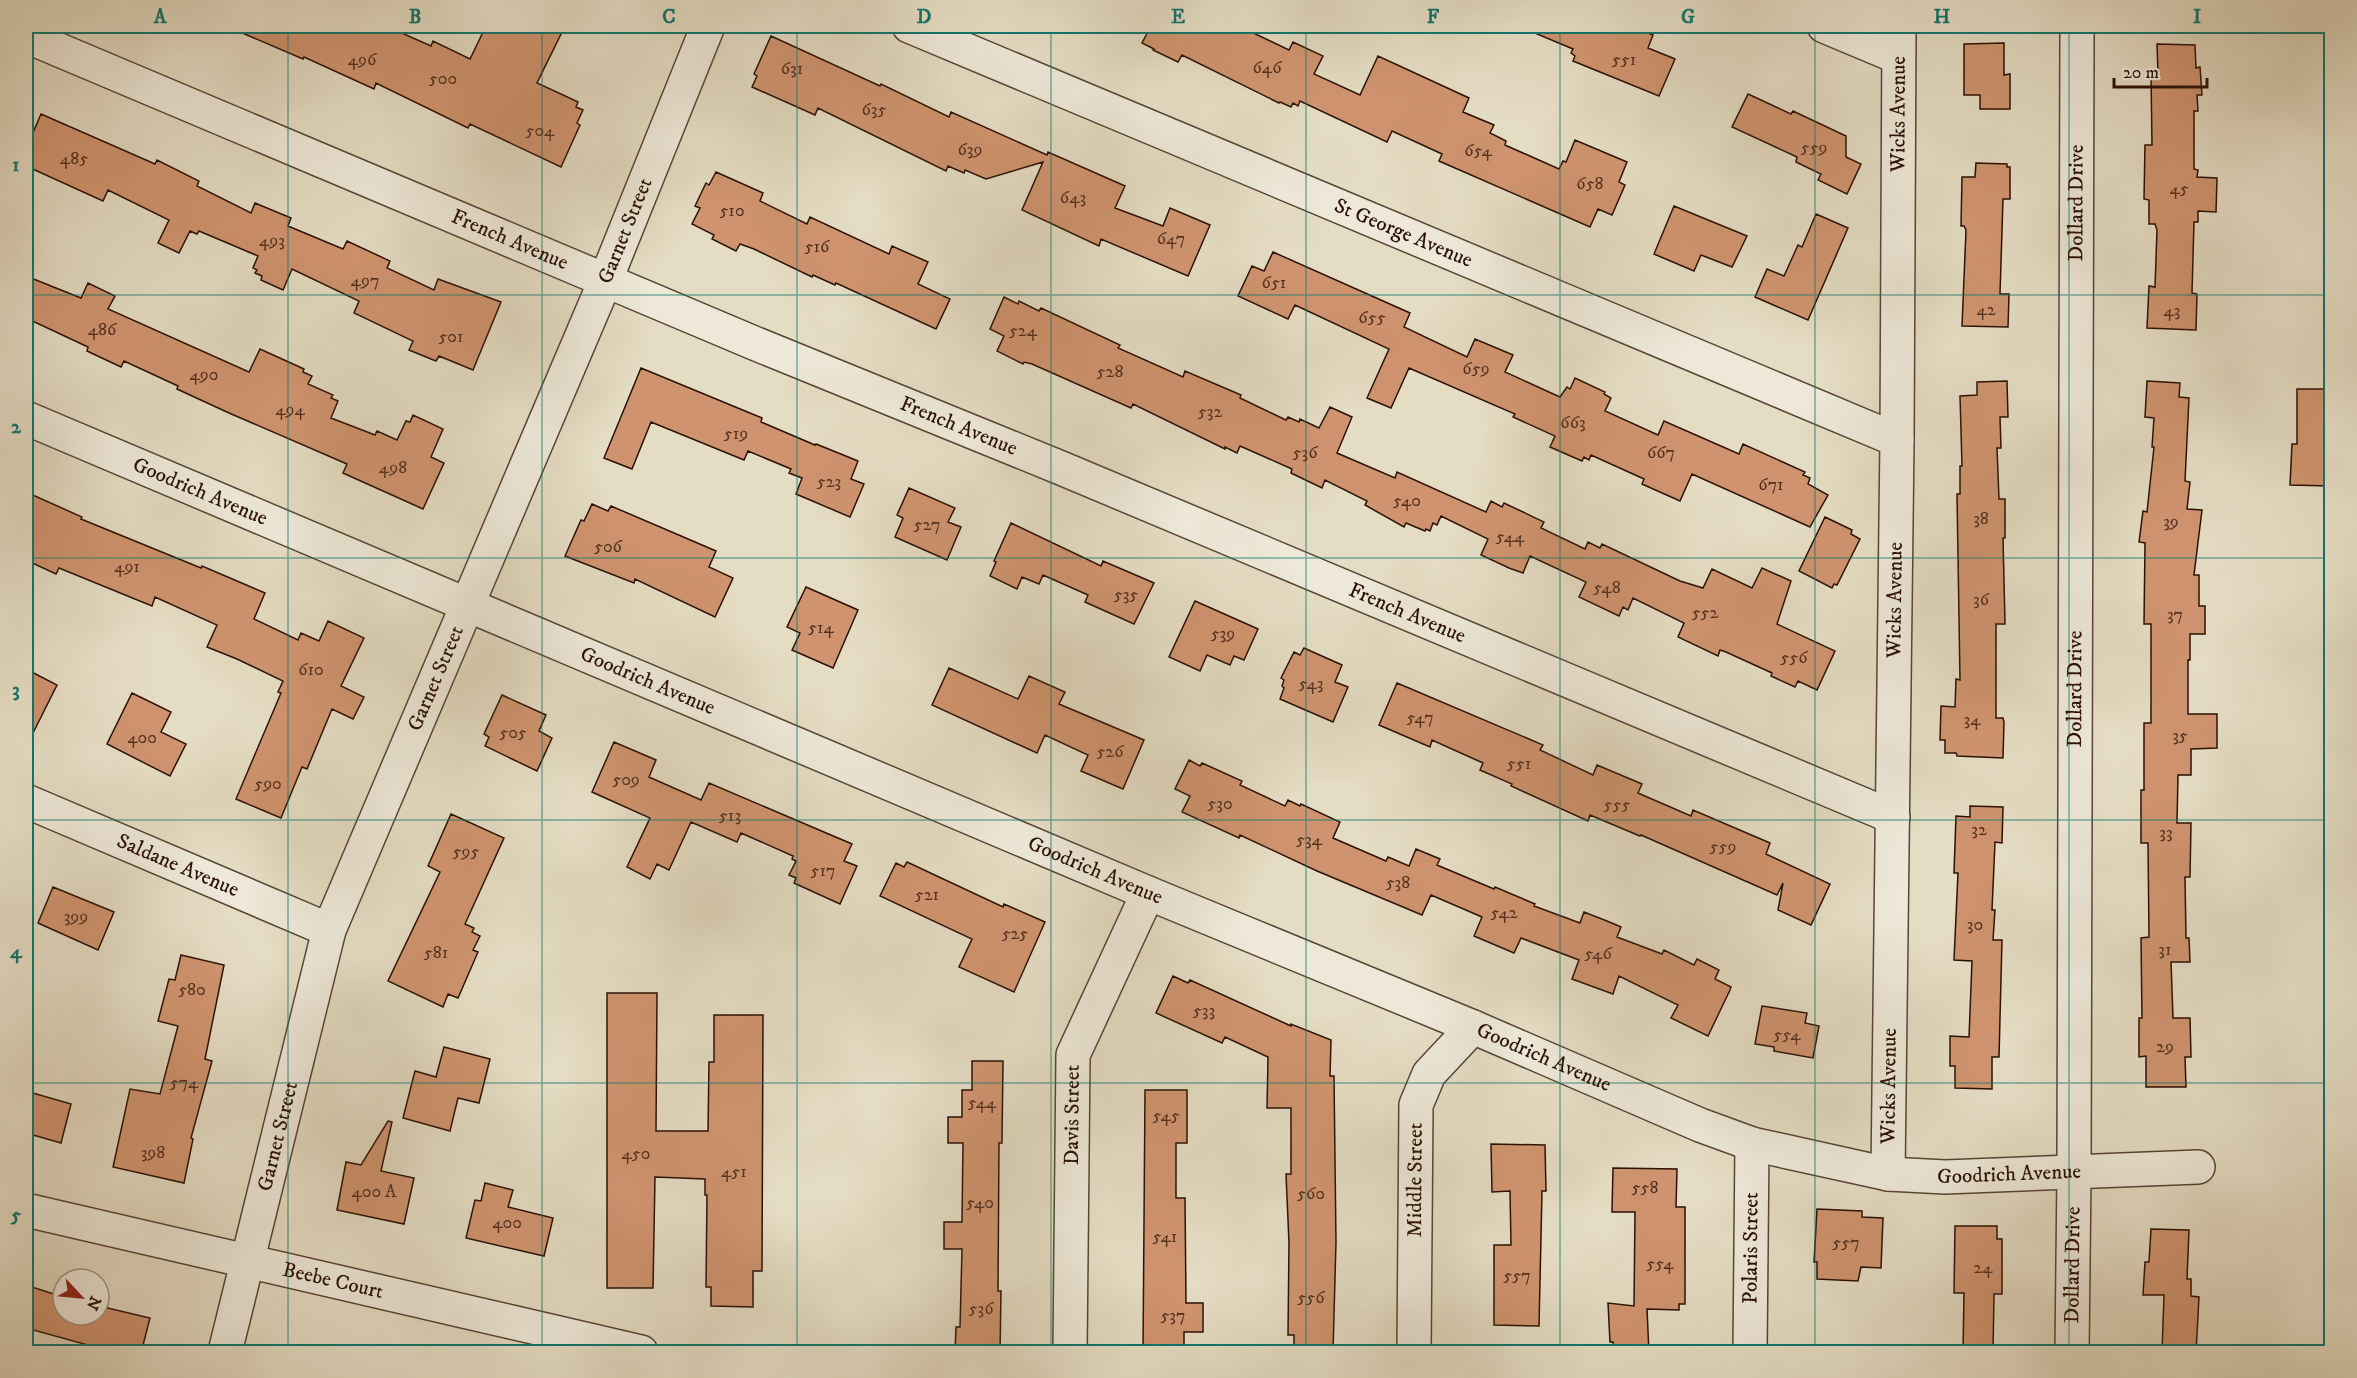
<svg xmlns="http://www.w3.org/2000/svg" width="2357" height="1378" font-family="'IM FELL DW Pica',serif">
<rect width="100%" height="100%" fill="#e4dcc3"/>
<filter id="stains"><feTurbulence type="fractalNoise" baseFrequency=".00333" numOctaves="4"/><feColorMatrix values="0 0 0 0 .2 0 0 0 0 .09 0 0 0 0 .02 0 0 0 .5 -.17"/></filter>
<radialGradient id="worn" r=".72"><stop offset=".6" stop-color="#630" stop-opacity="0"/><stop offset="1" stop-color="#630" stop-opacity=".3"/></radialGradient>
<path fill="#cf946f" stroke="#2b1106" stroke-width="1.5" d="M226 26H386L431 46 433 41 470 59 486 26H565L537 83 578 102 576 107 583 110 577 123 580 125 561 167 470 124 468 128 376 83 374 89 304 57 303 59Z
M1151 26H1239L1289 50 1293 42 1323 56 1314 74 1360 95 1378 56 1469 98 1463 112 1494 125 1490 133 1506 141 1505 145 1559 169 1563 161 1566 162 1575 140 1627 162 1619 182 1625 185 1612 215 1598 209 1590 227 1439 161 1442 154 1392 131 1387 142 1300 101 1298 106 1293 103 1291 107 1280 102 1279 103 1182 55 1178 62 1153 50 1154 49 1142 43Z
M1518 26H1630L1653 35 1648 48 1675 59 1659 96 1573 61 1575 56 1571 53 1573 49Z
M771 36 880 86 881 84 949 117 951 112 1047 155 1048 152 1125 186 1115 208 1163 226 1170 208 1210 225 1188 276 1101 239 1099 246 1022 210 1043 162 986 179 965 170 964 173 948 166 946 171 818 108 815 115 752 87 757 76 754 74Z
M2004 43V75L2010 74V109H1980V95H1964V44Z
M2157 44 2195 45 2196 68 2200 67 2202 95H2197L2198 111H2194V169L2198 170 2197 177 2217 178 2216 212 2198 211V222H2194L2192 293 2197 294 2196 330 2147 328 2149 286 2155 287 2157 230 2155 224H2149V200L2144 199 2145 145H2152L2151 74H2158Z
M1748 94 1791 114 1793 111 1846 136V157L1861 164 1847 194 1818 180 1821 174 1796 162 1797 157 1732 127Z
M41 114 155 164 157 160 199 181 197 186 251 213 255 203 291 218 288 226 343 249 347 241 390 261 387 268 434 290 438 279 501 302 473 370 439 356 436 361 409 350 413 341 354 313 359 301 292 269 283 290 261 280 262 276 255 273 257 270 253 268 258 256 199 231 197 234 190 231 179 253 158 243 169 220 108 190 103 201 26 166V149Z
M1976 163 2007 164V167H2010V199H2003L2000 294H2009L2008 327 1962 326 1966 230 1964 226H1961L1962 177H1975Z
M716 172 763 193 760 201 807 224 810 217 889 254 892 246 928 262 918 284 950 299 936 329 836 283 835 285 813 275 812 277 754 249 740 244 736 251 712 239 714 235 692 224 700 208 695 206 706 183 709 185Z
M1674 206 1747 236 1732 267 1701 255 1694 271 1654 254Z
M1816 214 1848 228 1808 320 1755 297 1767 269 1784 276 1798 245 1802 247Z
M1273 252 1410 313 1404 327 1467 357 1475 339 1513 355 1505 372 1560 397 1567 387 1570 389 1575 378 1605 392 1604 394 1611 398 1605 411 1658 435 1664 421 1739 454 1743 444 1805 472 1803 475 1810 478 1808 484 1828 495 1810 527 1692 474 1680 501 1642 484 1644 479 1591 455 1589 460 1584 457 1582 461 1550 447 1555 436 1513 417 1515 414 1409 368 1391 408 1367 398 1389 349 1295 305 1288 319 1238 296 1252 266 1264 271Z
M26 276 81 298 88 283 115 296 108 309 249 372 260 349 304 369 303 372 312 376 308 384 333 395 331 398 338 401 331 418 375 435 377 431 397 440 406 421 410 422 413 415 443 429 431 457 444 463 423 509 343 473 347 464 229 413 177 389 178 386 124 361 121 367 87 351 88 347 26 318Z
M1004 297 1018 304 1019 301 1039 311 1041 308 1120 345 1118 348 1183 377 1185 371 1241 395 1240 398 1286 420 1288 417 1299 422 1300 419 1319 428 1330 407 1352 417 1337 453 1395 478 1397 472 1486 512 1491 501 1502 507 1504 503 1544 522 1541 528 1585 549 1588 542 1600 548 1602 544 1680 581 1703 588 1712 569 1752 588 1762 568 1791 581 1777 624 1835 651 1817 690 1798 681 1795 687 1771 676 1772 673 1726 652 1720 650 1718 656 1678 637 1684 623 1633 598 1628 610 1623 607 1619 616 1579 597 1586 582 1530 556 1523 573 1509 568 1481 555 1488 539 1441 516 1437 525 1433 523 1430 531 1426 529 1425 531 1406 523 1404 527 1365 505 1367 501 1325 480 1322 488 1291 473 1292 469 1240 446 1237 453 1225 447V449L1133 404 1131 408 1032 364 1024 362 1023 364 997 351 1004 336 990 329Z
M641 368 762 418 761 422 815 445 816 444 858 461 851 479 864 484 850 517 796 494 802 478 789 473 791 469 748 451 744 460 651 422 632 469 604 458Z
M2007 381 2008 417H2000L2001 448H1997L1999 499H2005V538H2003L2005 624H1996V718H2003L2004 722 2003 758 1957 756 1956 753H1945V740H1940L1941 706 1955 707 1956 679 1960 680 1957 494H1960V466H1962L1960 396 1977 395V382Z
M2147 381 2180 383 2179 397 2189 398 2185 481 2190 482 2187 509 2202 510 2194 575H2199V606H2205V634H2190V660H2188V714H2217V748L2191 749V775H2178L2177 823H2191L2190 877H2185L2186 938H2189L2190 962H2171L2173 1018H2190L2191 1057H2185L2186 1087H2146V1056L2139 1057V1018H2142L2141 938 2149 937 2148 843H2141V790H2144V723H2151V624H2144L2145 543 2139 542 2143 511 2147 512 2154 447H2152L2154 418 2145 417Z
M2297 389H2331V486L2290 485 2292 444H2297Z
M909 488 955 508 948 522 961 527 947 560 895 537 903 518 897 515Z
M26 492 82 517 81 519 201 568 202 566 265 593 254 619 298 640 301 633 319 641 328 621 364 638 341 686 364 697 353 719 332 709 307 769 302 767 281 818 236 799 281 693 278 692 283 681 237 659 207 647 217 625 155 597 152 606 59 568 56 574 26 560Z
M592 504 608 511 611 506 716 551 709 567 733 578 715 617 635 579 634 583 565 556 581 520 584 521Z
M1825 517 1852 530 1851 534 1860 539 1837 585 1834 584 1832 588 1799 571Z
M1011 523 1101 566 1103 561 1154 583 1134 624 1085 602 1088 595 1043 575 1039 584 1022 577 1017 589 990 576 996 562 994 561Z
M806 587 858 610 833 668 792 650 800 633 787 627Z
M1195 601 1258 629 1244 660 1234 656 1230 665 1207 655 1200 671 1169 657Z
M1304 648 1342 665 1335 682 1348 687 1333 722 1280 699 1284 688 1282 686 1284 680 1281 678 1294 652 1300 655Z
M949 668 1018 699 1029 676 1065 692 1059 704 1144 740 1123 789 1081 771 1088 755 1045 735 1037 753 932 705Z
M26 669 57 685 26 747Z
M1397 683 1543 745 1540 750 1593 775 1597 765 1642 784 1638 793 1691 816 1693 810 1770 843 1766 854 1830 884 1811 925 1778 910 1783 883 1777 895 1641 835 1640 836 1590 815 1588 821 1511 786 1512 784 1480 770 1483 763 1432 740 1430 747 1379 725Z
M132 693 171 712 161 732 186 744 170 776 107 744Z
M502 695 546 715 539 731 552 738 537 771 485 746 489 737 484 734Z
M614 742 656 760 649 777 701 800 709 783 852 844 844 861 857 866 840 904 794 883 796 878 789 875 796 861 792 859 793 856 741 833 737 842 691 822 669 870 657 864 650 879 627 867 650 818 592 792Z
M1189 760 1200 766 1202 763 1242 781 1240 785 1285 806 1288 800 1300 806 1301 804 1340 822 1333 838 1386 861 1388 857 1409 866 1416 849 1440 859 1437 865 1494 889 1495 887 1535 904 1534 906 1580 923 1584 912 1607 921 1621 927 1617 937 1662 954 1664 950 1694 965 1697 959 1719 970 1715 979 1731 987 1730 990 1708 1036 1671 1018 1678 1005 1619 976 1613 994 1572 979 1579 960 1521 938 1514 953 1474 936 1482 917 1431 895 1422 915 1317 871 1240 835 1239 838 1182 812 1190 796 1175 789Z
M1970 806 2003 807 2002 843 1995 842 1992 910H1995L1993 940H2002L1999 1057H1992V1089L1955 1088V1066H1950V1036L1969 1037 1972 961 1954 960 1958 873H1954L1956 816 1970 817Z
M451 814 504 838 465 924 474 928 472 932 480 936 473 950 478 952 458 998 448 994 443 1007 388 981 440 872 428 866Z
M907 862 1003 907 1004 904 1045 922 1014 992 959 967 972 939 880 896 896 863 904 867Z
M53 887 114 912 98 950 38 923Z
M181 955 224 965 205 1059 212 1061 191 1138 193 1139 184 1183 113 1167 130 1089 160 1094 178 1026 158 1021 169 979 175 980Z
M1173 976 1188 983 1190 980 1291 1026V1024L1331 1040 1330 1076H1334L1336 1242 1333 1352H1294V1335H1288L1289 1243 1286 1174H1291V1108H1267L1268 1057 1225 1037 1222 1043 1156 1013Z
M607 993H657L656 1131H708L709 1062H714V1015H763L762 1271H753V1307L711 1306V1287H706L707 1195H705V1179L655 1177 653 1288H607Z
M1762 1006 1807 1013 1805 1023 1819 1026 1813 1058 1774 1051V1047L1755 1044Z
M444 1047 490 1059 479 1103 458 1098 450 1131 403 1118 415 1071 436 1077Z
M972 1061H1003L1002 1143H999L998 1291H1001L1000 1353H955L956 1327H960L962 1249H944V1222H962L963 1143H948V1117H962V1090H972Z
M1145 1090H1187V1143H1176V1198H1185L1186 1303H1203V1332H1184V1353H1143Z
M26 1091 71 1104 61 1143 26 1133Z
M388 1121 392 1122 381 1171 414 1178 404 1224 337 1210 346 1162 361 1165Z
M1491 1144 1545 1145 1546 1191H1542L1539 1326 1494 1325V1245H1511L1510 1191 1492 1192Z
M1613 1168 1677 1169 1676 1207H1685V1304H1679V1310L1647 1309 1649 1353H1614L1613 1342H1610L1608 1303 1634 1306 1635 1212H1612Z
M485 1183 513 1190 508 1207 553 1218 544 1256 466 1238 475 1200 481 1201Z
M1817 1209 1862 1211V1217L1883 1218 1881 1268 1861 1267 1858 1281 1817 1279V1262H1814Z
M1955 1226H1997V1239H2002V1294H1994L1993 1353H1963L1964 1293H1954Z
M2151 1229 2189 1230 2187 1279H2191V1296L2199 1297 2196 1353H2162L2164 1295H2143L2145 1262H2149Z
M26 1285 63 1297V1315H99V1306L150 1318 141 1353H94L95 1347 26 1328Z"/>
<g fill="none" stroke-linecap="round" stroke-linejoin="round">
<g stroke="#594435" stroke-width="36">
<g id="street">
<path id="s1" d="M909 26 1897 440"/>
<path d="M1824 26 1898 57"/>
<path id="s2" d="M26 36 754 343 1061 468 1893 817"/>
<path id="s3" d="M26 418 1148 893 1473 1027 1700 1125 1752 1144 1888 1174 1945 1177 2198 1167"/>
<path id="s4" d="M26 801 329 930"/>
<path id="s5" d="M1888 1174 1897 440 1899 26"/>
<path id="s6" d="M26 1210 641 1352"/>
<path id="s7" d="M225 1352 329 930 606 279 708 26"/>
<path id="s8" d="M1070 1352 1073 1055 1148 893"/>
<path id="s9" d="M1414 1352 1416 1105 1429 1074 1473 1027"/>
<path id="s10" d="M1750 1352 1752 1144"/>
<path id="s11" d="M2072 1352 2074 1173 2077 26"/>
</g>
</g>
<use href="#street" stroke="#ede8d8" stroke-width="33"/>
</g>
<path fill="none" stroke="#0f766e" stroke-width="1.5" stroke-opacity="0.55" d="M288 26V1352M542 26V1352M797 26V1352M1051 26V1352M1306 26V1352M1560 26V1352M1815 26V1352M2069 26V1352M26 295H2332M26 558H2332M26 820H2332M26 1083H2332"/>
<g text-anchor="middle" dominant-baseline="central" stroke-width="6" stroke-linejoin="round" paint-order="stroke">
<g font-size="18" fill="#543220">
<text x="362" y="60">496</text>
<text x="1624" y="60">551</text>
<text x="1267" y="68">646</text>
<text x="792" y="69">631</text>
<text x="443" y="79">500</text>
<text x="874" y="110">635</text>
<text x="540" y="131">504</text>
<text x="1814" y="148">559</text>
<text x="970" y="150">639</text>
<text x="1478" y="151">654</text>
<text x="74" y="159">485</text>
<text x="1590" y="184">658</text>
<text x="2179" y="189">45</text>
<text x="1073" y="198">643</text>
<text x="732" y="211">510</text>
<text x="1171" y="239">647</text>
<text x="272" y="241">493</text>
<text x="817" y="247">516</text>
<text x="365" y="281">497</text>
<text x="1274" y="283">651</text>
<text x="1986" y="310">42</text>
<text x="2172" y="311">43</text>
<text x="1372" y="318">655</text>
<text x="102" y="330">486</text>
<text x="1023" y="331">524</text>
<text x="451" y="337">501</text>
<text x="1476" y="369">659</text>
<text x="1110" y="372">528</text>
<text x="204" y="375">490</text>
<text x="290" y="410">494</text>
<text x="1210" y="412">532</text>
<text x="1573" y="423">663</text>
<text x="736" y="434">519</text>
<text x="1305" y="453">536</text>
<text x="1661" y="453">667</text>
<text x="393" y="468">498</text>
<text x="829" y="482">523</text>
<text x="1771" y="485">671</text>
<text x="1407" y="501">540</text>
<text x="1981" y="519">38</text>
<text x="2171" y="522">39</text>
<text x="927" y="525">527</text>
<text x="1510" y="537">544</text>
<text x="608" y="547">506</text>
<text x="127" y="567">491</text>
<text x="1607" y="588">548</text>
<text x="1126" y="595">535</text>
<text x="1981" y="600">36</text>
<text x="1705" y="613">552</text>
<text x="2175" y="615">37</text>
<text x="821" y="628">514</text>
<text x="1223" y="634">539</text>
<text x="1794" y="658">556</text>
<text x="311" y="670">610</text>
<text x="1311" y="684">543</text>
<text x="1420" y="718">547</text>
<text x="1972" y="720">34</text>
<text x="513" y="733">505</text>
<text x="2180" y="736">35</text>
<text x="142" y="738">400</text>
<text x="1110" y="752">526</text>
<text x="1519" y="764">551</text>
<text x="626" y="780">509</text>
<text x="268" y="784">590</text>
<text x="1220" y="804">530</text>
<text x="1617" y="805">555</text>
<text x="730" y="816">513</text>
<text x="1979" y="830">32</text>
<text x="2166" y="833">33</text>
<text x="1309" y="840">534</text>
<text x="1723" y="847">559</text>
<text x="466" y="852">595</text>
<text x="823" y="871">517</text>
<text x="1398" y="883">538</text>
<text x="927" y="895">521</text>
<text x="1504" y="913">542</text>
<text x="76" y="917">399</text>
<text x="1975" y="925">30</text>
<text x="1015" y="934">525</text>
<text x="2165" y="950">31</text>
<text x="436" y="953">581</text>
<text x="1598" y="954">546</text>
<text x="192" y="990">580</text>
<text x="1204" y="1011">533</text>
<text x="1787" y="1035">554</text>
<text x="2165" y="1047">29</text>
<text x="184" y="1083">574</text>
<text x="982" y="1103">544</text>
<text x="1166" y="1116">545</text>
<text x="153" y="1153">398</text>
<text x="636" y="1154">450</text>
<text x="734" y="1172">451</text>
<text x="1645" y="1188">558</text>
<text x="374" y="1192">400 A</text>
<text x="1311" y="1194">560</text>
<text x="980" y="1203">540</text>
<text x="507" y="1223">400</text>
<text x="1165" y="1237">541</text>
<text x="1846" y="1243">557</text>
<text x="1660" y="1264">554</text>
<text x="1983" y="1268">24</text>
<text x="1517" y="1276">557</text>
<text x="1311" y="1298">556</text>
<text x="981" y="1309">536</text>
<text x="1173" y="1316">537</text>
</g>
<g font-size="21" fill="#2b1106" stroke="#ede8d8">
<text stroke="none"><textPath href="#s5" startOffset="1060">Wicks Avenue</textPath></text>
<text stroke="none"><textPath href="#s11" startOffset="1149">Dollard Drive</textPath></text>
<text stroke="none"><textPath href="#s7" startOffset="1194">Garnet Street</textPath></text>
<text stroke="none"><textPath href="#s1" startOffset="536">St George Avenue</textPath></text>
<text stroke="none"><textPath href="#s2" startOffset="525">French Avenue</textPath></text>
<text stroke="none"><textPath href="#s2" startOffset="1011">French Avenue</textPath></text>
<text stroke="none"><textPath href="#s3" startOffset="189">Goodrich Avenue</textPath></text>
<text stroke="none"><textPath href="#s5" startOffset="574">Wicks Avenue</textPath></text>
<text stroke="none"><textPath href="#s2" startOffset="1497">French Avenue</textPath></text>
<text stroke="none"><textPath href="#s7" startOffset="708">Garnet Street</textPath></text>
<text stroke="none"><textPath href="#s3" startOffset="675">Goodrich Avenue</textPath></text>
<text stroke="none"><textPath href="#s11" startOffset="663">Dollard Drive</textPath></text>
<text stroke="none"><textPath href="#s4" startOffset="165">Saldane Avenue</textPath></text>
<text stroke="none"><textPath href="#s3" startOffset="1161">Goodrich Avenue</textPath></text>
<text stroke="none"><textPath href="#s3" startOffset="1647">Goodrich Avenue</textPath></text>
<text stroke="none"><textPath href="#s5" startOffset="88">Wicks Avenue</textPath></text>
<text stroke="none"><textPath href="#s8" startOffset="237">Davis Street</textPath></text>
<text stroke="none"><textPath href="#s7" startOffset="222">Garnet Street</textPath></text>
<text stroke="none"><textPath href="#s3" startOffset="2133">Goodrich Avenue</textPath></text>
<text stroke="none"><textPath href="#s9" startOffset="172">Middle Street</textPath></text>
<text stroke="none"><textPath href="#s10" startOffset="104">Polaris Street</textPath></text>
<text stroke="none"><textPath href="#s11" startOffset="87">Dollard Drive</textPath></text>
<text stroke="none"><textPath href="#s6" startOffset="315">Beebe Court</textPath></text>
</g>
</g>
<rect width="2357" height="1378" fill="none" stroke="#e4dcc3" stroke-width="66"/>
<g transform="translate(81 1297) rotate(116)"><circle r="28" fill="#ede8d8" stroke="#9f9284" stroke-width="1.5"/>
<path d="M0-4.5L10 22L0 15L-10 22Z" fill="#8f2418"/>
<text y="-9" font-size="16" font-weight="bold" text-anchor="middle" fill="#2b1106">N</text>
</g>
<path d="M2114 78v9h93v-9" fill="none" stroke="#2b1106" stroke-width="3"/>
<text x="2123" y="78" font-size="18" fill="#2b1106" stroke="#ede8d8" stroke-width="4.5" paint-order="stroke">20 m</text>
<rect x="33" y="33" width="2291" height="1312" fill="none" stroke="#0f766e" stroke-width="2"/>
<g font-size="20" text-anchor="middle" font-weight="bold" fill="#0f766e">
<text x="160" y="23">A</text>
<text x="415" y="23">B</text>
<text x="669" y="23">C</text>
<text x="924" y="23">D</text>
<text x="1178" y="23">E</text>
<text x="1433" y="23">F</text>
<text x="1688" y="23">G</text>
<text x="1942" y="23">H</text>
<text x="2197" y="23">I</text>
<text x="16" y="171">1</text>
<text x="16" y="433">2</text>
<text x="16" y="696">3</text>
<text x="16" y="958">4</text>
<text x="16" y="1221">5</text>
</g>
<rect width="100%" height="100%" filter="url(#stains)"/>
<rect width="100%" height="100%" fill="url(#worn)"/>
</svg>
